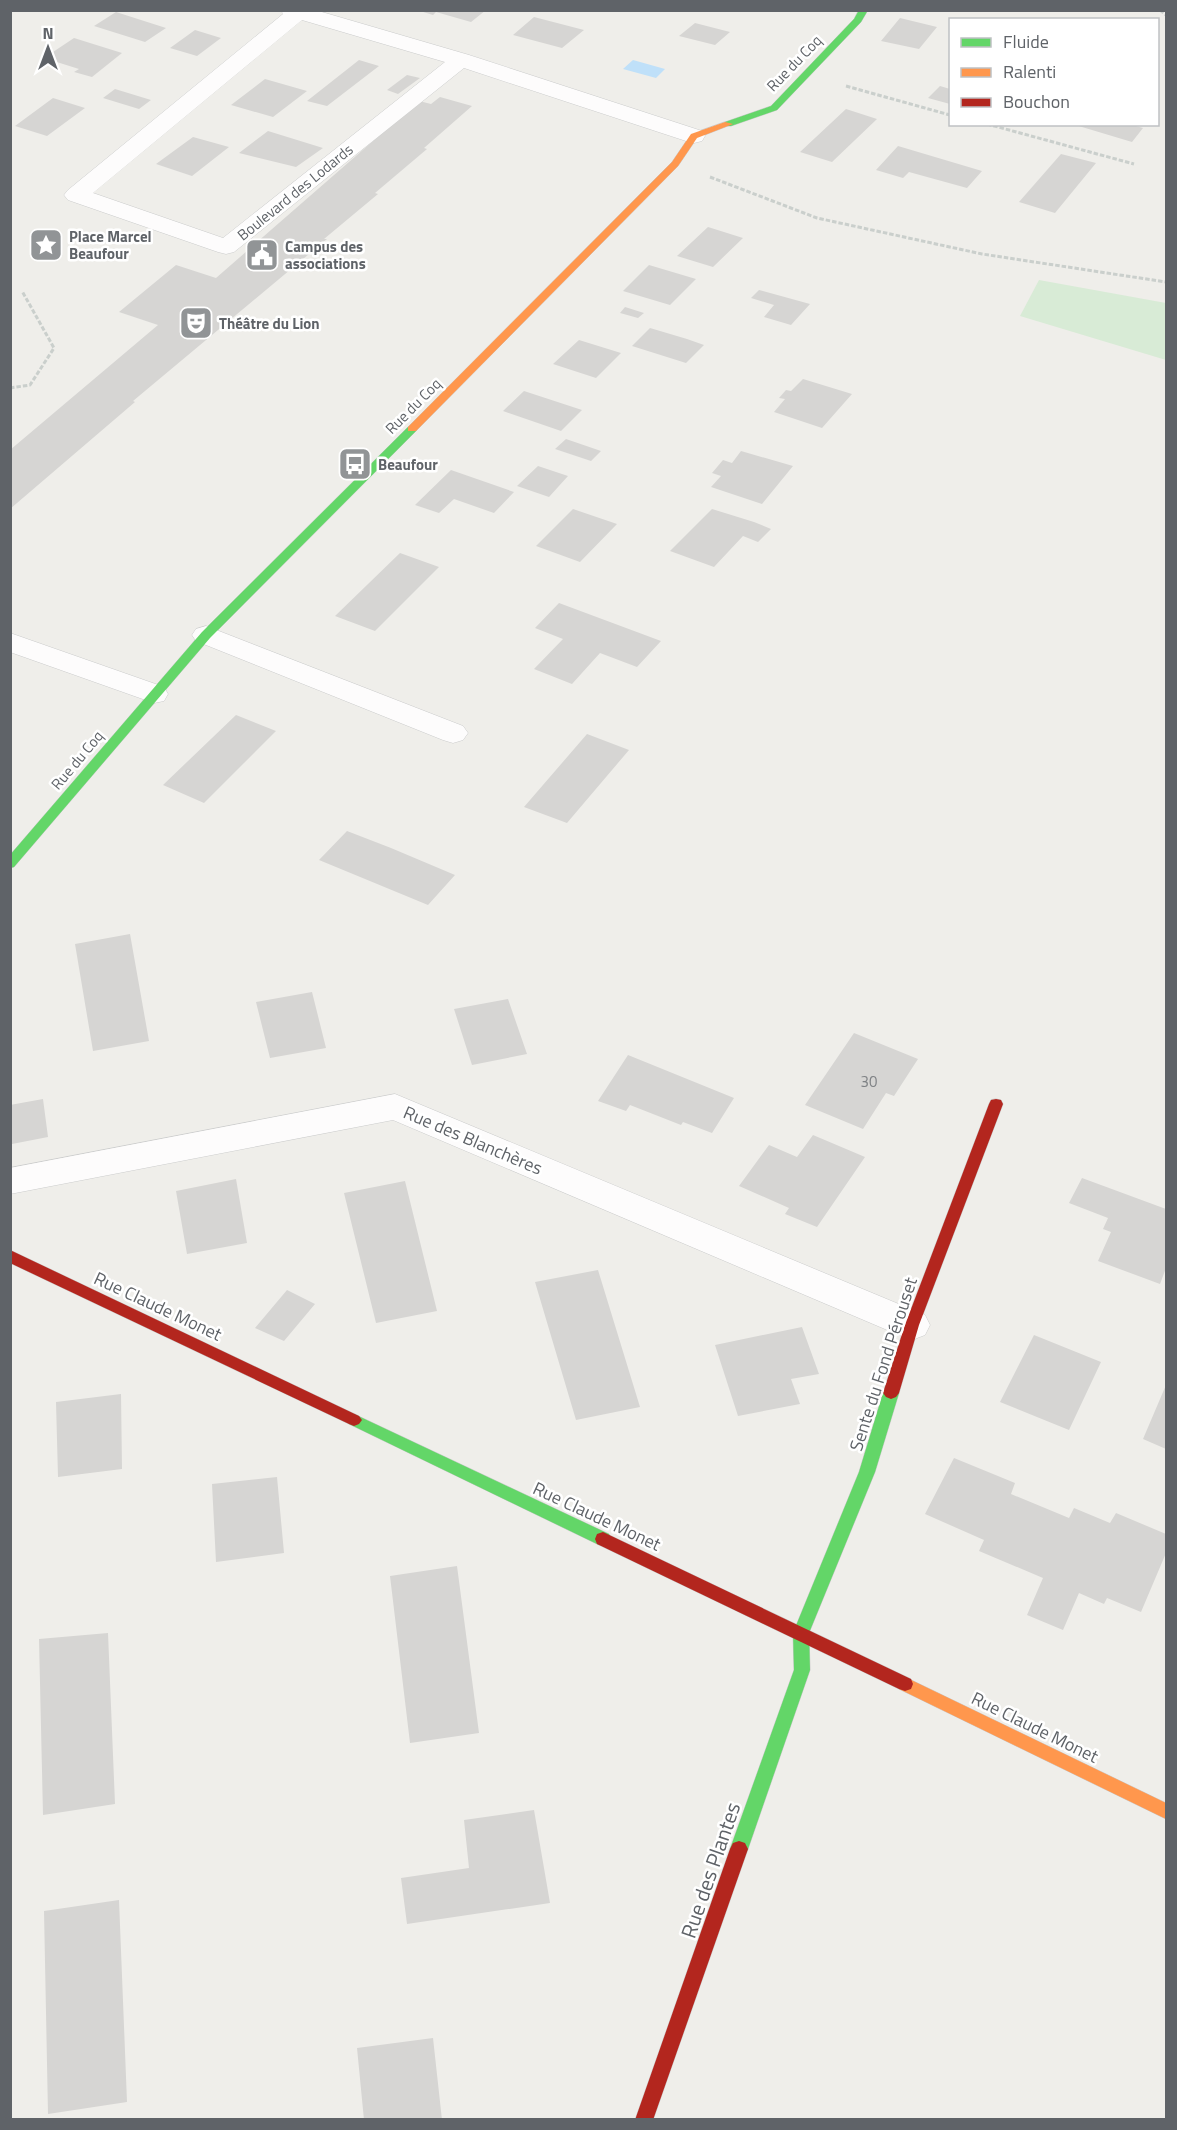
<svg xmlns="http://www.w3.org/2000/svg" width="1177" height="2130" font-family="'Titillium Web',sans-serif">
<rect width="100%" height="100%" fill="#efeeea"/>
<path fill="#d8ebd6" d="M1039 280 1166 303V360L1020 316Z"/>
<path fill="#bfe0f9" d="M633 60 665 69 656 78 623 69Z"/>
<path fill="#d6d5d3" d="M432 10H486L471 22 436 12 433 15 420 11Z
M116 12 166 28 145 42 94 26Z
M534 17 584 30 562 48 513 35Z
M900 18 937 27 919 49 881 41Z
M695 23 730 32 715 45 679 36Z
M195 30 221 38 197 56 170 48Z
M74 38 122 53 92 77 74 72 79 69 44 58Z
M359 60 379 66 327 106 307 101Z
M407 75 420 78 398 94 387 90Z
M265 79 307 91 273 117 231 105Z
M940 86 950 89V104L928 98Z
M115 89 151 100 139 109 103 98Z
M440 97 472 106 424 148 427 149 375 193 378 194 324 239H327L133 401 135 402 10 509V450L158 325 119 312 176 265 216 278 419 101 431 104Z
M53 98 85 108 47 136 15 126Z
M846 109 877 119 832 162 800 152Z
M1072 124H1129L1143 128 1132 142Z
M268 131 323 148 296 167 239 153Z
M193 137 229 147 192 176 156 164Z
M898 146 982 171 967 188 909 172 903 178 876 170Z
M1061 154 1096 163 1055 213 1019 202Z
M708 227 743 238 713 267 677 256Z
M649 265 696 279 670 305 623 291Z
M759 290 810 304 791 325 764 317 774 305 751 298Z
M625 307 644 313 638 318 620 313Z
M650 328 687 339 704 345 686 363 632 346Z
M579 340 621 353 596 378 553 364Z
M803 379 852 394 822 428 774 412 785 399 779 398 786 390 791 391Z
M524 391 582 410 561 431 503 411Z
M566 439 601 451 591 461 555 449Z
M741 451 793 466 762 504 711 487 721 476 712 473 723 460 732 463Z
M538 466 568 476 549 497 517 486Z
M451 470 514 492 494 513 454 499 439 513 415 505Z
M573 509 617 524 580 562 536 546Z
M712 509 754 522 771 529 758 542 743 536 714 567 670 551Z
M400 553 439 567 375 631 335 616Z
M559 603 661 641 637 667 600 653 572 684 534 669 563 639 535 628Z
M236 715 276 731 204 803 163 785Z
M587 734 629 750 567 823 524 807Z
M347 831 391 848 455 875 428 905 319 860Z
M130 934 149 1041 93 1051 75 944Z
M312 992 326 1048 270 1058 256 1002Z
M508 999 527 1054 472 1065 454 1009Z
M854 1033 918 1059 894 1096 886 1093 863 1129 805 1105Z
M628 1055 734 1098 712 1133 683 1122 681 1125 630 1105 626 1111 598 1101Z
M43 1099 48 1137 12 1144 10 1105Z
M813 1135 865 1157 817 1227 785 1214 789 1208 739 1186 769 1145 797 1157Z
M1082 1178 1166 1209V1268L1160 1284 1098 1261 1111 1232 1103 1229 1108 1218 1069 1203Z
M236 1179 247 1243 187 1254 176 1191Z
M405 1181 437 1311 376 1323 344 1193Z
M598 1270 640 1407 576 1420 535 1282Z
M287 1290 315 1304 284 1341 255 1328Z
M802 1327 819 1374 791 1379 800 1404 738 1416 715 1345Z
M1034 1335 1101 1362 1069 1430 1000 1402Z
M1166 1385V1449L1143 1439Z
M121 1394 122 1469 58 1477 56 1402Z
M954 1458 1015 1483 1011 1494 1069 1518 1074 1508 1110 1523 1116 1513 1166 1534V1553L1141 1612 1107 1598 1104 1604 1079 1593 1063 1630 1027 1615 1043 1578 979 1551 984 1540 925 1514Z
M277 1477 284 1553 216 1562 212 1484Z
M457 1566 479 1733 410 1743 390 1576Z
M108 1633 115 1804 43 1815 39 1639Z
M534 1810 550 1903 407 1924 401 1878 469 1868 464 1820Z
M119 1900 127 2102 48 2114 44 1911Z
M433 2038 442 2120H364L357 2048Z"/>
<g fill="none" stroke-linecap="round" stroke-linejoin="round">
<g stroke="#cbcccc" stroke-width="1">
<path id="street" d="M281 10H315L469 55 702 131 705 136 702 141 694 143 686 141 464 68 234 252 226 254 218 252 68 200 64 195 68 190 283 14ZM302 20 445 62 223 238 93 193Z
M206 626 463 726 468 733 463 740 453 743 443 740 196 641 192 635 196 629Z
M10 633 164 687 168 694 164 701 154 703 10 652Z
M395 1094 925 1315 930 1325 925 1335 912 1340 899 1335 393 1120 10 1194V1168Z"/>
</g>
<g stroke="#cacacb" stroke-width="1">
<path id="fast" d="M859 10H868L861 22 777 110 731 126H725V122L771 106 854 19Z
M412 426 417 429 416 431 210 638 14 867 10 868V855L202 632 408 427Z
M891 1387 896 1389 899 1393 875 1472 809 1633 810 1670 748 1849 745 1855 739 1857 733 1855 730 1849 794 1670 793 1633 859 1472 883 1393 886 1389Z
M354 1414 609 1534 611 1539 609 1544 603 1546 597 1544 349 1424 346 1420 349 1416Z"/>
</g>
<g stroke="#cacacb" stroke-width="1">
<path id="slow" d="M725 122 733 124 697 138 678 166 416 431H408V427L672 162 691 134Z
M905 1677 1166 1803V1819L899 1689 897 1684 899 1679Z"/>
</g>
<g stroke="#cacacb" stroke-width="1">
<path id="jam" d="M996 1099 1001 1100 1003 1104 919 1325 899 1393 896 1397 891 1399 886 1397 883 1393 905 1325 989 1104 991 1100Z
M10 1250 359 1416 362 1420 359 1424 354 1426 349 1424 10 1263Z
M603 1532 911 1679 913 1684 911 1689 905 1691 899 1689 597 1544 595 1539 597 1534Z
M739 1841 745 1843 748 1849 653 2120H635L730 1849 733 1843Z"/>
</g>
<path stroke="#cacfcc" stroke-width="3" stroke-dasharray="4.5 2" stroke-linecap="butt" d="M1160 10 1166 15
M846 86 950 115
M987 124 1134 164
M710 177 817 218 982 254 1166 282
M10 388 30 385 54 348 22 291"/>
<use href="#street" fill="#fdfcfc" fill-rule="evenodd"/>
<use href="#fast" fill="#63d668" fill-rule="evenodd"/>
<use href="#slow" fill="#ff974d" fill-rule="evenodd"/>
<use href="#jam" fill="#b3261e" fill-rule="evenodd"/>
</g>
<defs>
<g id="sight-square" transform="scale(1.725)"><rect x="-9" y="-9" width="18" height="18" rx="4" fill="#919496" stroke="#fff"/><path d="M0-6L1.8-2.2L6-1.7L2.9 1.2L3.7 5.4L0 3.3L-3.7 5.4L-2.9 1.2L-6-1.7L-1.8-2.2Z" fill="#fff"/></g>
<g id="civic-square" transform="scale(1.725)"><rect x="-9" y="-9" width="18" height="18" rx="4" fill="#919496" stroke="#fff"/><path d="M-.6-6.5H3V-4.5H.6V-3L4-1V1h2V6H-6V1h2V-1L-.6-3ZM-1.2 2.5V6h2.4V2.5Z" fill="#fff"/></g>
<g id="theatre-square" transform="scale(1.725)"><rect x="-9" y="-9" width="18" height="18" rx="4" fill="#919496" stroke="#fff"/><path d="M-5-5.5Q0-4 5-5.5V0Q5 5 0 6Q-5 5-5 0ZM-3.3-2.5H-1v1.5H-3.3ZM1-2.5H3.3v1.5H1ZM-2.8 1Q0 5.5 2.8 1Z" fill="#fff"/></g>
<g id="bus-square" transform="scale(1.725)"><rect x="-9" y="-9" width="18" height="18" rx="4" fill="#919496" stroke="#fff"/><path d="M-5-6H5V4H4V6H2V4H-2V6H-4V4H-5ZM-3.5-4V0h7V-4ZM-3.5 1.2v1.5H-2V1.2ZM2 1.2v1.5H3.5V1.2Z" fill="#fff"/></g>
</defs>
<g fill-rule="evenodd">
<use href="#sight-square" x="46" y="245"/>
<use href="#civic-square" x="262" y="255"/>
<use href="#theatre-square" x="196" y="323"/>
<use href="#bus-square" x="355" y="464"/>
</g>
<g text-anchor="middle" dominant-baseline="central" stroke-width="5" stroke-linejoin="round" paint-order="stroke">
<g font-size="15" fill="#5f6368" stroke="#fff">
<text transform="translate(794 63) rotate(-46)">Rue du Coq</text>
<text transform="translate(295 192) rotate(-39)">Boulevard des Lodards</text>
<text transform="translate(413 406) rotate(-45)">Rue du Coq</text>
<text transform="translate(77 760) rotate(-50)">Rue du Coq</text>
</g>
<g font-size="15" font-weight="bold" fill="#5f6368" stroke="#fff" text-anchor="start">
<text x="69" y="236">Place Marcel<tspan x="69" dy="17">Beaufour</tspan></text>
<text x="285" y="246">Campus des<tspan x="285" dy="17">associations</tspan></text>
<text x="219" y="323">Théâtre du Lion</text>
<text x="378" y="464">Beaufour</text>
</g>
<g font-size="15" fill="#7e8184">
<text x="869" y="1081">30</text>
</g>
<g font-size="18" fill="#5f6368" stroke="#fff">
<text transform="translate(473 1140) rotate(23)">Rue des Blanchères</text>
<text transform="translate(158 1306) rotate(25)">Rue Claude Monet</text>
<text transform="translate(883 1364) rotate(-72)">Sente du Fond Pérouset</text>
<text transform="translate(597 1516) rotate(25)">Rue Claude Monet</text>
<text transform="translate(1035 1727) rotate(26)">Rue Claude Monet</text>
</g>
<g font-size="21" fill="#5f6368" stroke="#fff">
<text transform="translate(710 1870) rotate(-71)">Rue des Plantes</text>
</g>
</g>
<rect width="1177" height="2130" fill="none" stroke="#5f6368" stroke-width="24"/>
<rect x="949" y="18" width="210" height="108" fill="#ffffff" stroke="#bfc1c3" stroke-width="1.5"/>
<rect x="961" y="38" width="30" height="9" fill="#63d668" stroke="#bfc1c3" stroke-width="1.5"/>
<text x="1003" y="48" font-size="18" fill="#5f6368">Fluide</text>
<rect x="961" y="68" width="30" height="9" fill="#ff974d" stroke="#bfc1c3" stroke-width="1.5"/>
<text x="1003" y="78" font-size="18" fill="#5f6368">Ralenti</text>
<rect x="961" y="98" width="30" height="9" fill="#b3261e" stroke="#bfc1c3" stroke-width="1.5"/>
<text x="1003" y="108" font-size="18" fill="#5f6368">Bouchon</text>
<g transform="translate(48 48)" stroke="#ffffff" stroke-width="4.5" paint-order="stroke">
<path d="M0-4.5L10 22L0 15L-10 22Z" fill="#5f6368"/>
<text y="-9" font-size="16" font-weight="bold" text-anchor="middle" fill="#5f6368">N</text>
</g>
</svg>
